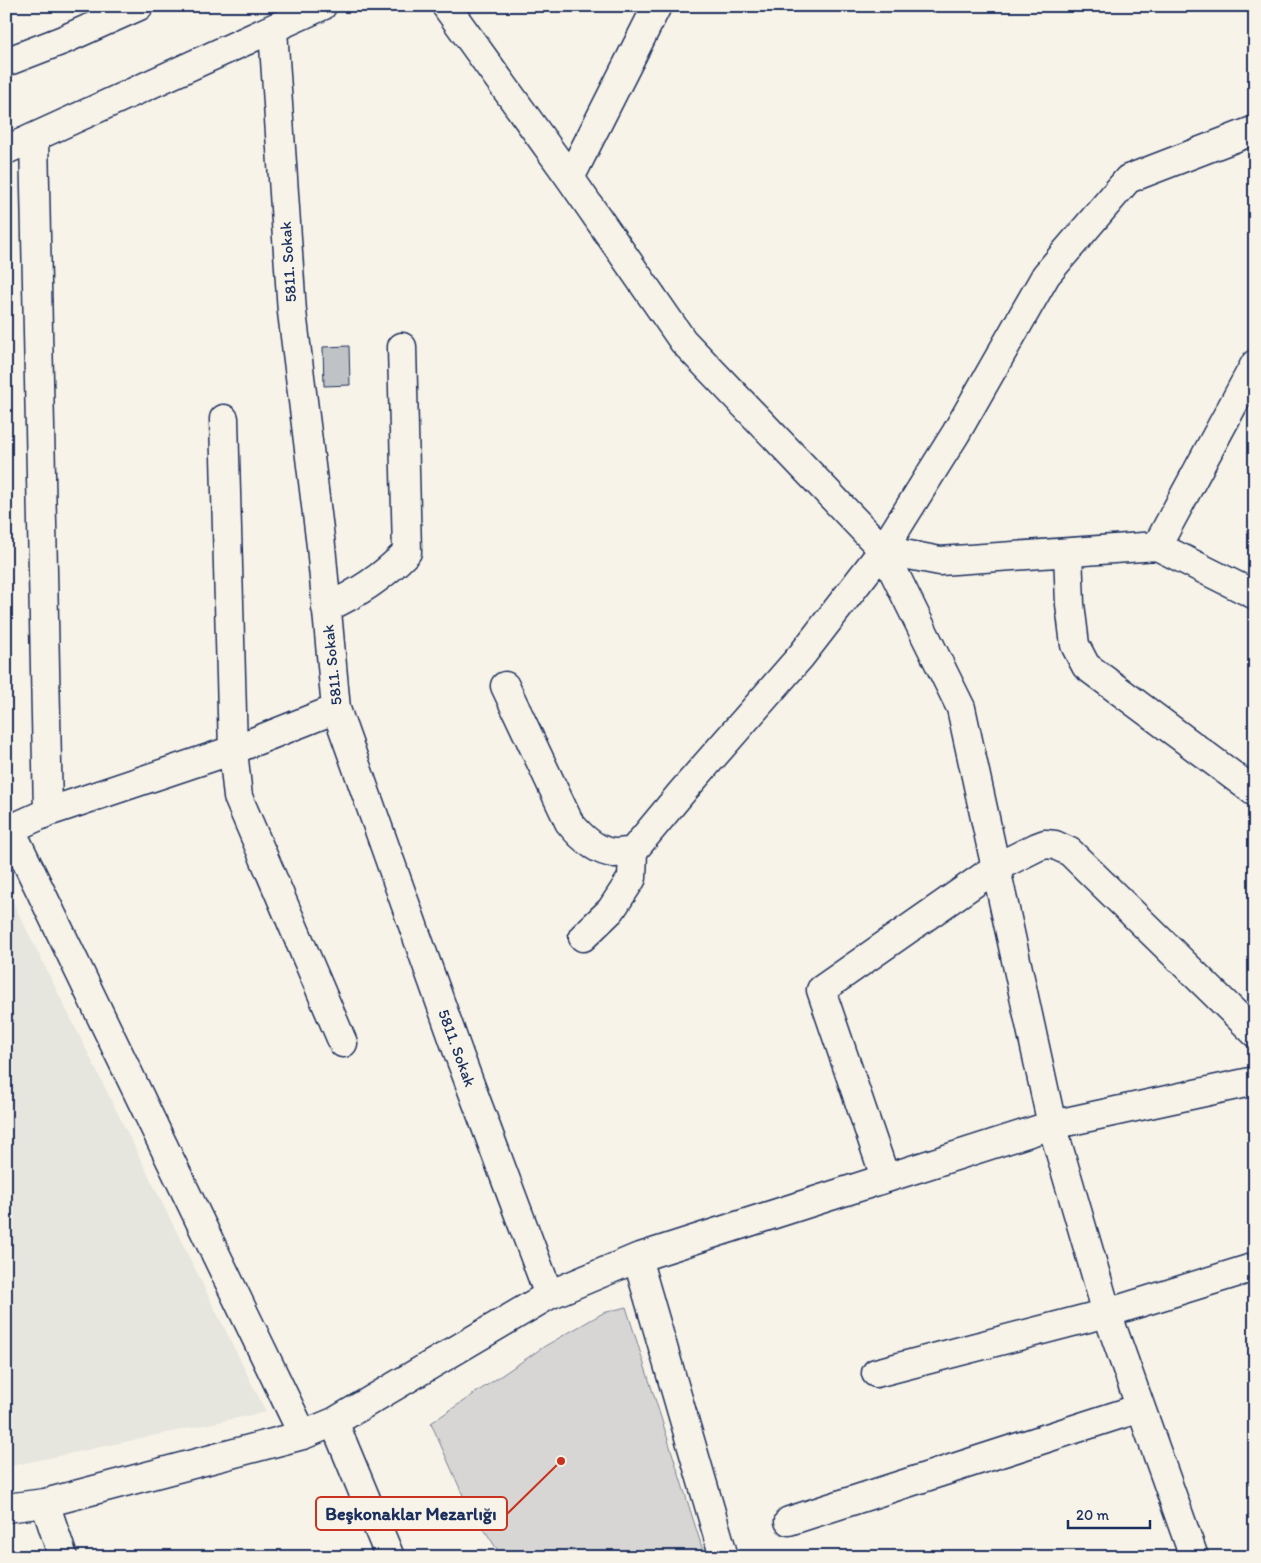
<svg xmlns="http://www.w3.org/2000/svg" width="1261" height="1563" font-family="Itim,sans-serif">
<rect width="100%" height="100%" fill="#f7f3e8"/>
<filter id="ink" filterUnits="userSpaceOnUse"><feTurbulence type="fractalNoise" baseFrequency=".02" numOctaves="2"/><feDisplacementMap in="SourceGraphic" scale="10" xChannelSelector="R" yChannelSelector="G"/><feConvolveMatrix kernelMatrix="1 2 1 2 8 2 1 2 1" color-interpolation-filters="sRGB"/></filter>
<g filter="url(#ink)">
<path fill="#e6e5de" d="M6 888 266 1412 6 1467Z"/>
<path fill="#d7d6d4" stroke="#798299" d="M626 1307 705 1557H502L465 1500 431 1423 545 1346 603 1313Z"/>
<path fill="#c0c3c5" stroke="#1b2f5e" d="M349 346 350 385 324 386 323 347Z"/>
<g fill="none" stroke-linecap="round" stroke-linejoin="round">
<g stroke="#1b2f5e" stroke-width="31">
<path id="minor" d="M446 6 570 178 683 341 883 550 961 708 1052 1125 1107 1313 1194 1557
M273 30 292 312 321 546 336 709 459 1055 549 1295
M6 62 63 40 139 6
M34 139 48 812
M6 150 322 6
M570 178 657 6
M224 419 233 750 238 797 343 1043
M1157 546 1255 364
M883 550 940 561 1157 546 1255 595
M1068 553 1070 604 1075 645 1086 666 1255 792
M326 608C358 593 382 578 407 552L402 347
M505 686 569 822C580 836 595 851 614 853 620 853 627 852 633 851
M11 830 303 1435
M6 831 48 812 233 750 336 709
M583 937 611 910 632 878 633 851 682 792 801 656 883 550 956 433 1046 275 1128 179 1255 130
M885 1177 821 990 997 867 1037 847 1045 844 1055 845 1070 852 1255 1033
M637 1258 724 1557
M876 1373 1107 1313 1255 1267
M334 1422 390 1557
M45 1503 63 1557
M6 1508 45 1503 303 1435 334 1422 549 1295 637 1258 1052 1125 1255 1081
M789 1521 1140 1408"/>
</g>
<use href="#minor" stroke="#f7f3e8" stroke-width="28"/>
</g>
</g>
<g text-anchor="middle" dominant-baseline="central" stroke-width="4" stroke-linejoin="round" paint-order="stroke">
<g font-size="16" fill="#1b2f5e" stroke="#f7f3e8">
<text transform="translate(288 262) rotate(-94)">5811. Sokak</text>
<text transform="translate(332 665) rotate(-96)">5811. Sokak</text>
<text transform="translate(457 1048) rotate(70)">5811. Sokak</text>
</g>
</g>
<path fill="none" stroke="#c8321e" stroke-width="2" d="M561 1461L507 1514"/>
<circle fill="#c8321e" stroke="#f7f3e8" stroke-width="2" cx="561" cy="1461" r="5"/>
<rect fill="#f7f3e8" stroke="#c8321e" stroke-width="2" x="316" y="1497" width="191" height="33" rx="5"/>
<g font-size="18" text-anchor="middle" font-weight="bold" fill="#1b2f5e">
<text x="411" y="1520">Beşkonaklar Mezarlığı</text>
</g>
<rect width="1261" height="1563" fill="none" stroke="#f7f3e8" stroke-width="25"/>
<rect x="12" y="12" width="1236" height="1538" fill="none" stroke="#1b2f5e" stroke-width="2" filter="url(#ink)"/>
<path d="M1068 1520v8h82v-8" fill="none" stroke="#1b2f5e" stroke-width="2.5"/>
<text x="1076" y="1520" font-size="15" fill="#1b2f5e" stroke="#f7f3e8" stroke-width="4" paint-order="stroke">20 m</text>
</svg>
